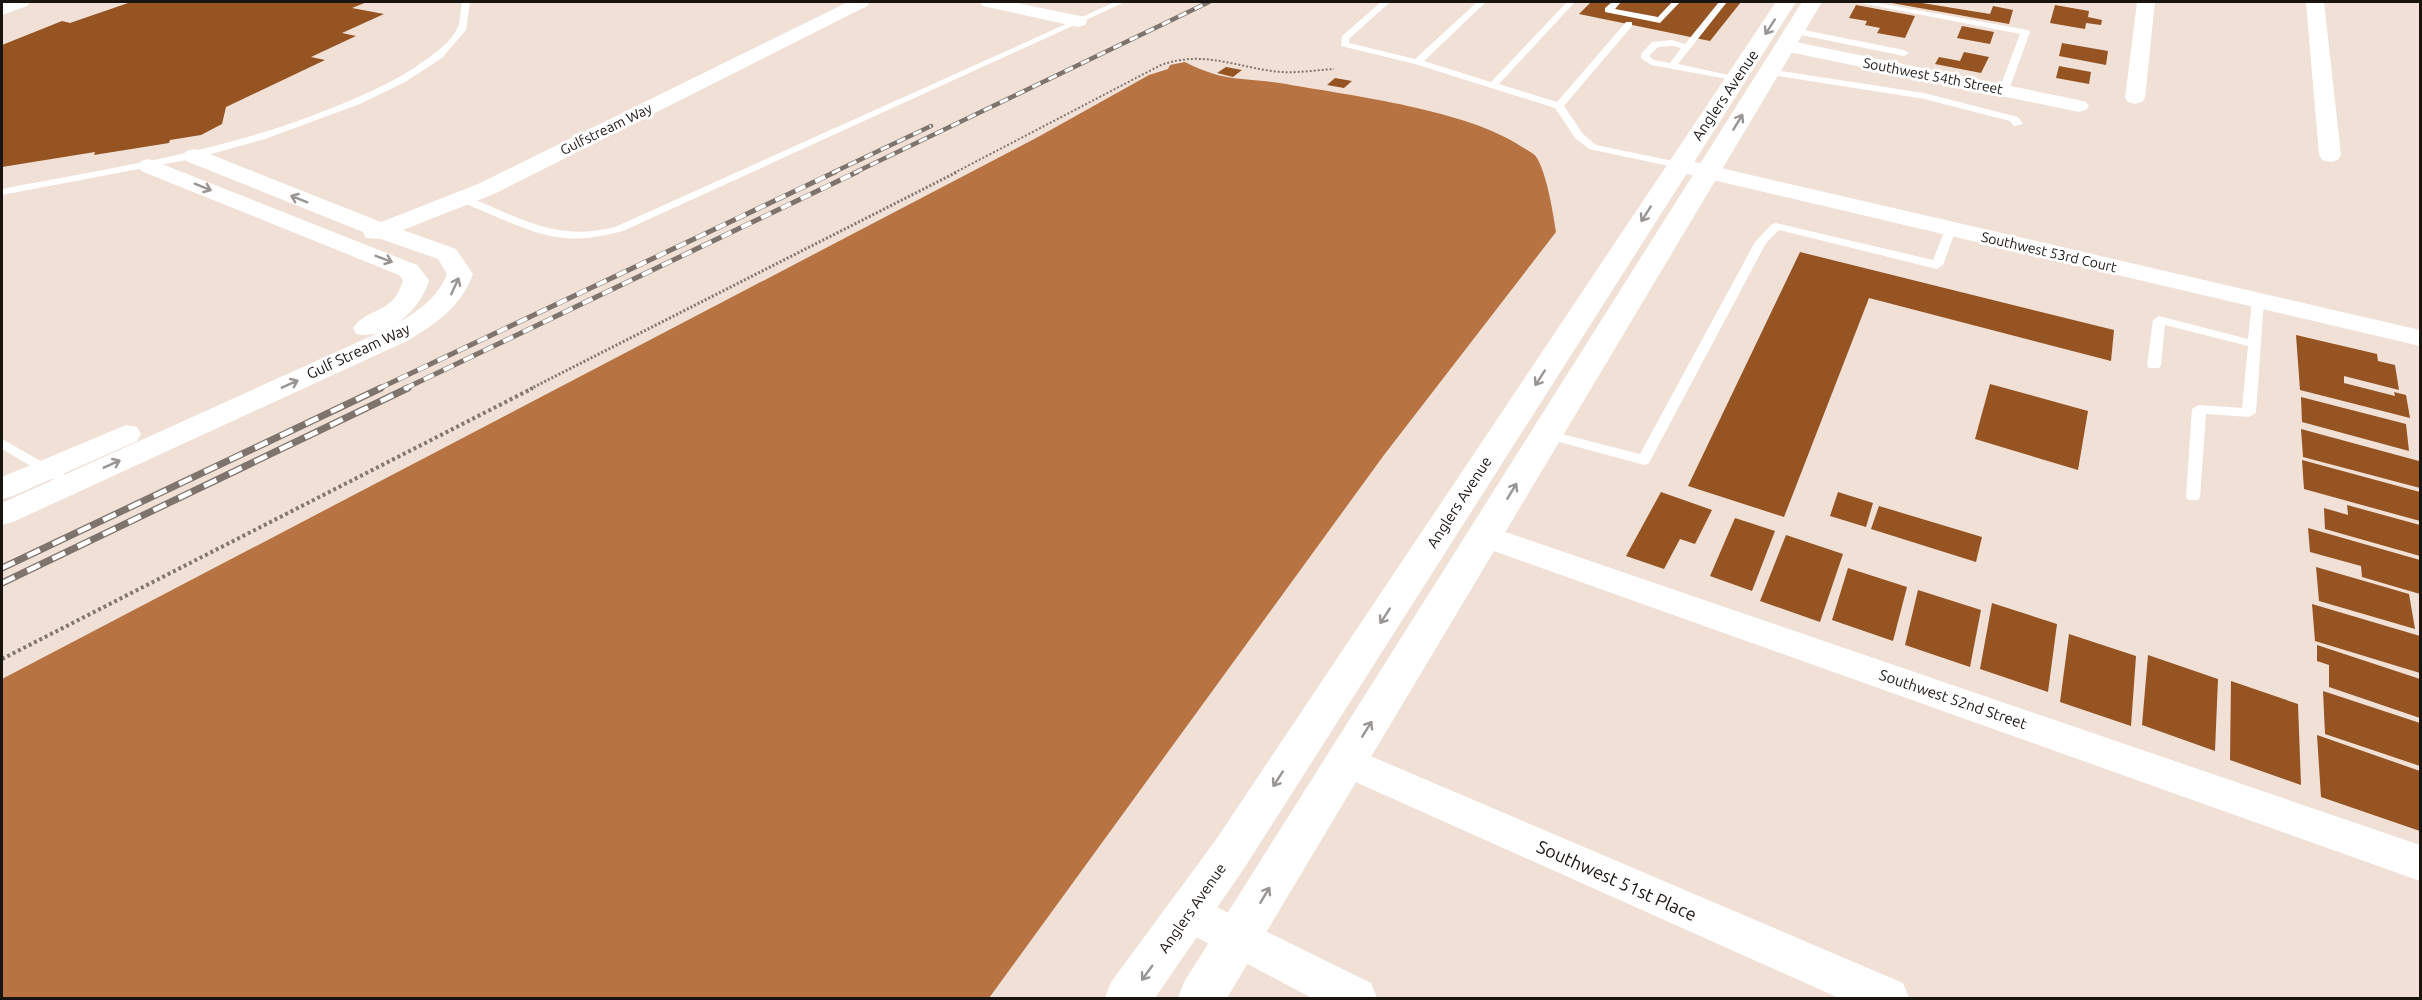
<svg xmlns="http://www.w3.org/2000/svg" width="2422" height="1000" font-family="Ubuntu,sans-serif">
<rect width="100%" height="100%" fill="#f0e0d6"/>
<path fill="#b77342" d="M1185 62C1225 83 1245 77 1286 84 1353 96 1468 110 1522 147 1527 150 1534 153 1537 158 1547 175 1553 212 1556 232L1384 455 989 998H2V679L1038 137 1149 75 1168 69 1170 65Z"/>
<path fill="#955422" d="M131 2H367L352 8 384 14 342 33 356 36 311 57 325 60 226 107 222 124 201 135 170 140 169 143 94 155 95 152 2 167V45L62 21 70 23Z
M1591 2H1741L1710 41 1579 14Z
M1886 2H1916L1990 14 1993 6 2013 10 2009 24Z
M1856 5 1915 16 1905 38 1877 33 1880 28 1865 25 1867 21 1849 18Z
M2055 5 2089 11 2088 17 2102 20 2101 25 2086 23 2085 29 2050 23Z
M1962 26 1994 32 1990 44 1957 38Z
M2062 43 2108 51 2106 65 2059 56Z
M1964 52 1989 57 1981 73 1935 64 1939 57 1960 61Z
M2059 66 2091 72 2089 84 2056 78Z
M1226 67 1242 70 1233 77 1217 73Z
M1335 78 1352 81 1344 88 1327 85Z
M1800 252 2114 330 2111 361 1869 298 1784 517 1688 486Z
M2296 335 2377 354 2378 361 2395 365 2399 390 2344 376V383L2395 396 2394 392 2406 395 2410 418 2300 390Z
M1990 384 2088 411 2078 470 1975 439Z
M2301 397 2406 424 2409 451 2302 422Z
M2301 429 2419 461 2420 488 2303 457Z
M2302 460 2420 492V521L2304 489Z
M1661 492 1712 510 1695 544 1680 539 1664 569 1626 556Z
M1838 492 1873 503 1866 527 1830 516Z
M2347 505 2420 525V556L2325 529 2324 508 2348 515Z
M1879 506 1982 537 1976 562 1871 529Z
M1735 518 1775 531 1752 591 1710 576Z
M2308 528 2420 560V594L2362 577 2361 566 2310 552Z
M1786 535 1843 554 1820 622 1760 601Z
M2316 567 2409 594 2415 629 2319 601Z
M1848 568 1907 587 1893 641 1832 620Z
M1918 590 1981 610 1970 667 1905 645Z
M1992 603 2057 624 2048 692 1980 669Z
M2312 604 2420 636V673L2315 641Z
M2069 634 2136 656 2131 726 2060 702Z
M2317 645 2420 679V718L2329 687V665L2317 661Z
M2148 655 2218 679 2215 751 2142 725Z
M2231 681 2298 704 2301 785 2230 760Z
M2323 691 2420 723V766L2325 734Z
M2317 735 2420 771V831L2321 797Z"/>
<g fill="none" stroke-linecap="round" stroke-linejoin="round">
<path stroke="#827871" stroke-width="2" stroke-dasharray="2 2" stroke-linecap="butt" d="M954 173 1161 65C1205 49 1240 69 1282 72 1299 73 1317 70 1334 69"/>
<path stroke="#827871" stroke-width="3" stroke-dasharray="2 2" stroke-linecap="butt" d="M530 389 957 172"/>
<path stroke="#827871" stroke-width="4" stroke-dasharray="3 3" stroke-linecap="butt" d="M2 659 533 388"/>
<path fill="#fff" fill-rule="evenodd" d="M462 2H470L466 30 442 58 405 82 360 104 265 139 197 158 2 195V189C113 167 218 153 324 111 355 99 386 86 414 68 427 59 450 44 457 29 461 22 460 10 462 2Z
M1115 2H1125L623 231C567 246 544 237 492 215 482 210 467 206 458 199L464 196 468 197C522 218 554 242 615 227Z
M1381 2H1390L1349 39V43L1415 59 1477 2H1486L1424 61 1491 82 1567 2H1575L1499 84 1557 102 1626 22H1632V26L1564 106 1583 134 1596 145 1678 162 1683 165 1678 168 1589 149 1575 138 1555 108 1415 64 1341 46 1342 36Z
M1612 2H1621L1615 9 1658 17 1672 2H1680L1660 23 1605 12V8Z
M1719 2H1727L1678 64 1738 77V81L1651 65 1641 58V54L1652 42 1672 40 1685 44ZM1672 46 1681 48 1670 63 1654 60 1649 56 1658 47Z
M1856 2H1872L2028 30 2030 32 2009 90 2004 93 1999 90 2020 34Z
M1794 28 1904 50 1909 53 1904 56 1791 33 1789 31Z
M1769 69 1924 93 2018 117 2023 124 2014 126 2010 121 1924 99 1766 74 1764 72Z
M1776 223 1933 260 1946 227H1954L1956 229 1943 265 1937 269 1779 230 1766 243 1649 463 1644 465 1541 437 1539 434 1541 431 1546 430 1640 454 1755 242 1772 224Z
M2258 296 2264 300 2256 413 2249 417 2206 414 2200 497 2198 500H2188L2186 497 2192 409 2199 405 2242 408 2248 346 2165 325 2161 365 2159 368H2149L2147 365 2153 320 2159 316 2248 339 2252 300Z
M2 439 74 480 76 483 69 488 64 486 2 449Z"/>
<path fill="#fff" fill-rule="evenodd" d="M848 2H870L867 6 494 194 403 230 456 249 473 274C461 307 436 324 407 341L13 522 2 525V503L387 329C412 315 436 302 447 274L438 259 381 239 366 238 363 232 186 161 183 156 186 151 194 149 202 151 381 222 478 184Z
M980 2H1012L1085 17 1087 21 1085 25 1078 27 983 6Z
M2137 2H2155L2145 98 2142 102 2135 104 2128 102 2125 98Z
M2306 2H2324L2341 155 2338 160 2330 162 2322 160 2319 155Z
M1786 40 2079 100 2086 102 2089 106 2086 110 2079 112 1779 50 1776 46 1779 42Z
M1678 158 2420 330V346L1670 170 1667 165 1670 160Z
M149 159 417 265 429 280C422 308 387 341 356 334L353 328C367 307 394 315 403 280L399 275 141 171 138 166 141 161Z
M126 425 137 427 141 434 137 441 13 496 2 499V477Z
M1485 525 2420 845V881L1474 544 1469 536 1474 528Z
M1347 746 1903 983 1909 998H1839L1333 772 1328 761 1333 750Z
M1190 894 1371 983 1377 998H1312L1175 926 1169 913 1175 900Z"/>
<path fill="#fff" fill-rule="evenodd" d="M1776 2H1796L1245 867 1155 998H1105L1111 982 1215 841Z
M1802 2H1822L1227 998H1178L1184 982Z"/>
<path fill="#fff" fill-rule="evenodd" d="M2 2H30L27 6 2 15Z"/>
<g stroke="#7e746d" stroke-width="4.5">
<path id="rail-far2" d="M832 173 931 126
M854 173 1209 2"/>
</g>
<g stroke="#7e746d" stroke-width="5">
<path id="rail-far1" d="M378 389 835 172
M404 389 857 172"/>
</g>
<g stroke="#7e746d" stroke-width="7">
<path id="rail" d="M2 568 381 388
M2 583 408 388"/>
</g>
<use href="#rail-far2" stroke="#fff" stroke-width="3" stroke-dasharray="9" stroke-linecap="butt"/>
<use href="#rail-far1" stroke="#fff" stroke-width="4" stroke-dasharray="11" stroke-linecap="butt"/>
<use href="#rail" stroke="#fff" stroke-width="4.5" stroke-dasharray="14" stroke-linecap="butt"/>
</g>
<defs><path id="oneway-shaft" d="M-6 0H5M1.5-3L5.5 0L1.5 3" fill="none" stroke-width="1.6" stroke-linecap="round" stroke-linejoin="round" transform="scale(1.5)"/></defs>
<g stroke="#989593">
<use href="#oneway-shaft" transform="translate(1770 27) rotate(123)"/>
<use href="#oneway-shaft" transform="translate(1738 122) rotate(-59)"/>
<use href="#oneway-shaft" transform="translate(203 187) rotate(22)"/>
<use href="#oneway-shaft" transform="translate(299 199) rotate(-158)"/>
<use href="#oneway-shaft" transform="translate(1646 214) rotate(123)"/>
<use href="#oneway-shaft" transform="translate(384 259) rotate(21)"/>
<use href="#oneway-shaft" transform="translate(455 286) rotate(-65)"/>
<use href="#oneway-shaft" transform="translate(1540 378) rotate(123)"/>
<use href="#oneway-shaft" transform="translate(290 384) rotate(-24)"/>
<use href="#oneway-shaft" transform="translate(112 464) rotate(-24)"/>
<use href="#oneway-shaft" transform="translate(1512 491) rotate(-59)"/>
<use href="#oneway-shaft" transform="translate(1385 616) rotate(123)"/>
<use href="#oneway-shaft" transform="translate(1367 729) rotate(-58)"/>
<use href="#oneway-shaft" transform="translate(1278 779) rotate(123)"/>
<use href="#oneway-shaft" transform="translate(1265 895) rotate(-59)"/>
<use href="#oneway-shaft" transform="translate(1147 973) rotate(126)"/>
</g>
<g text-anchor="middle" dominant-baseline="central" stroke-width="6" stroke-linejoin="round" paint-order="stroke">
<g font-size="14" fill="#191410" stroke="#fff">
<text transform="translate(1933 76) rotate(11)">Southwest 54th Street</text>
<text transform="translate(606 129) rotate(-26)">Gulfstream Way</text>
<text transform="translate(2049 252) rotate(13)">Southwest 53rd Court</text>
</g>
<g font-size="15" fill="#191410" stroke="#fff">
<text transform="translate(1725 95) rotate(-56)">Anglers Avenue</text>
<text transform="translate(358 351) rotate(-25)">Gulf Stream Way</text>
<text transform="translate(1459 502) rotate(-57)">Anglers Avenue</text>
<text transform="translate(1953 699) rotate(19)">Southwest 52nd Street</text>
<text transform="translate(1192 908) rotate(-55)">Anglers Avenue</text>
</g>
<g font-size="18" fill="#191410" stroke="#fff">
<text transform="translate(1617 880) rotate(24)">Southwest 51st Place</text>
</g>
</g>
<rect width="2422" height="1000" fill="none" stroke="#191410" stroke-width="6"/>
</svg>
